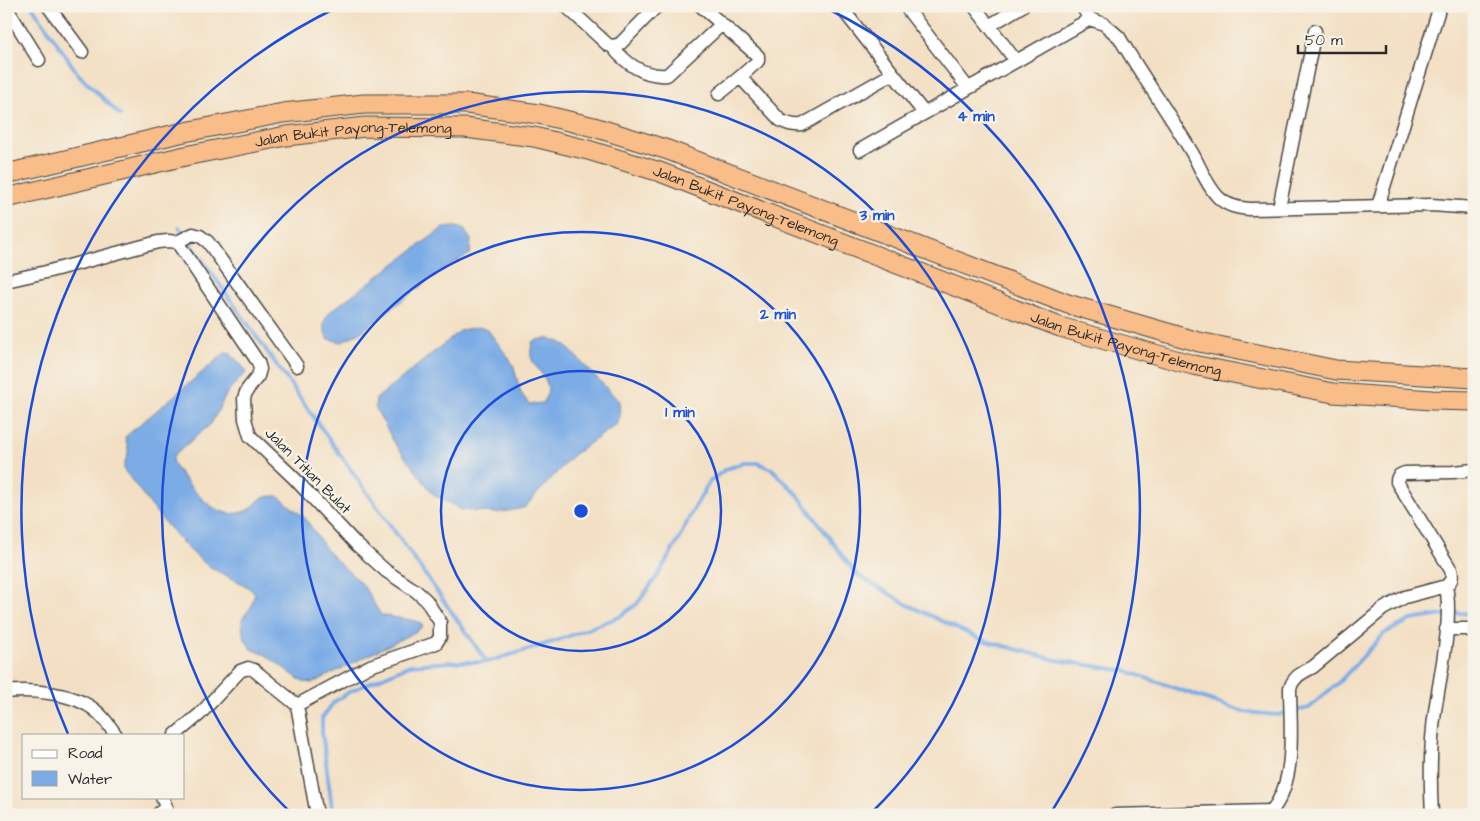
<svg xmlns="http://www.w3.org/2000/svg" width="1480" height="821" font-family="'Architects Daughter',sans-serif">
<rect width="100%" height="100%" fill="#f7f3e8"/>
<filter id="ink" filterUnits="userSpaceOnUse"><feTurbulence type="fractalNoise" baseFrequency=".02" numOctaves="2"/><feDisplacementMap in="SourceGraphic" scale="10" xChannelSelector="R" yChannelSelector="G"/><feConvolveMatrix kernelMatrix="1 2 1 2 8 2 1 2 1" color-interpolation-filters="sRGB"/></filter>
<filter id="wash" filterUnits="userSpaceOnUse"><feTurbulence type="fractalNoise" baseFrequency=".0096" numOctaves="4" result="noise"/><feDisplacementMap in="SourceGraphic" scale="20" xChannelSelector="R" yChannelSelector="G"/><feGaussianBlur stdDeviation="1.12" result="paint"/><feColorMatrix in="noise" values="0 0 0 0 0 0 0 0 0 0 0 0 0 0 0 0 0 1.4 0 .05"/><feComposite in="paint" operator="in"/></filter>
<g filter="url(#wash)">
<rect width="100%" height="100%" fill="#f3e0c4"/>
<path fill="#7bace6" stroke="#536c88" d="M455 227 463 228 471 240 470 254 443 269 362 331 342 342 328 339C322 326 322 321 332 310L443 228Z
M479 327 488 330 513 364 521 393 529 404 543 403 548 392C548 388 547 383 545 379 537 365 526 362 533 341 546 337 554 338 566 346L619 401 620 416 616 425 573 455 524 508 497 513 462 510 434 495 395 444 375 407 376 399 461 330Z
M225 353H230L245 369 246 373 228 391 211 424 175 454 172 460 175 467C193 488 215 525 248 510 254 508 257 500 263 498 267 496 273 496 278 496L305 518 329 553 363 585 381 615 417 621 423 626 417 631 313 683 303 682 266 655 251 649 243 636 242 619 251 607 255 593C239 578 218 575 202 561 171 535 149 502 124 470 123 461 129 457 128 449 128 445 125 441 125 437Z"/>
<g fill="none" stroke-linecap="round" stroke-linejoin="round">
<path stroke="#7bace6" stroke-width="4" d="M32 6 78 74 120 115
M179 227 487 662
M333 815 322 733V718L334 702 351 691 410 665 452 662H487L556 641 619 617 637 604 658 575 677 543 693 510 710 481 726 469 745 463H758L772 469 797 494 856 574 908 605 982 640 1056 660 1126 671 1244 712 1277 715 1309 708 1340 681 1385 633 1411 620 1456 613 1474 614"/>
</g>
</g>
<g filter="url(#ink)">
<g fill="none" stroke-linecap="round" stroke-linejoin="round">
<g stroke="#494642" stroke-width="15">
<path id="minor" d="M48 6 82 52
M566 6 608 45 615 46 621 43 657 6
M701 6 758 56V61L740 77 780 120C787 124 793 126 802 125L892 74
M840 6 924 113
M905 6 968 88
M974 6 1016 61
M1082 6 1090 19 1104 24 1119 37C1142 76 1168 112 1191 151 1200 166 1206 185 1218 197 1227 206 1238 208 1250 209L1431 205 1474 208
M6 7 39 60
M989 26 1022 6
M612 46C625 63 644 77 667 75L722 24
M719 94 740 77
M860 150 1090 19
M1378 206 1440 6
M1279 208 1315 31
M177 242 193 234 200 236 208 242 297 366
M6 281 46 272 158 242 168 241 177 242 258 362 260 369 258 376 247 390 244 398 245 419 250 436 294 478 357 545 386 571 416 591 426 600 440 622V637L436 643 370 666 297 705
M1446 629H1467L1474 632
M6 692C33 689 75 693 96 711 104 717 110 727 116 735
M175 735 200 714 240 671 248 668 254 670 297 705 317 815
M157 815 166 807 162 797
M1115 815 1268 811 1273 809C1297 778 1290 725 1290 688 1295 675 1302 673 1313 667L1383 609 1405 597 1446 586C1452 581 1453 577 1451 570L1397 482C1397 476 1399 475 1405 473L1453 472 1474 470
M1432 815C1430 781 1430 745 1435 711 1440 676 1453 620 1446 586"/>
</g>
<g stroke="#494642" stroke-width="21">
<g id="highway">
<path d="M6 174 180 133 283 113 364 104H467L539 114 594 127 668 150 1068 304 1199 342 1336 370 1474 378"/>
<path id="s1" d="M6 198 185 156 286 136 365 127 465 128 534 137 588 150 660 172 1060 327 1193 365 1333 393 1432 400 1474 401"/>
</g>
</g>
<use href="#minor" stroke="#fff" stroke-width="12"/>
<use href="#highway" stroke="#f8bd89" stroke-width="19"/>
</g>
</g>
<g fill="none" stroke="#1d4ed8" stroke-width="2.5">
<circle cx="581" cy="511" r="140"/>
<circle cx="581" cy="511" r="279"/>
<path d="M290 812A419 419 0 1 1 872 812"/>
<path d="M68 734A559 559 0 0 1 340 6M822 6A559 559 0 0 1 1052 811"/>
</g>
<g text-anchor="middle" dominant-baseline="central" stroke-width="5" stroke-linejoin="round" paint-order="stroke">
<g font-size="15" fill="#2b2b2b" stroke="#f7f3e8">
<text stroke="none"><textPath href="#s1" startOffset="354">Jalan Bukit Payong-Telemong</textPath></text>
<text stroke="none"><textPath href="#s1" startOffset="759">Jalan Bukit Payong-Telemong</textPath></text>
<text stroke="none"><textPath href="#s1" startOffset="1164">Jalan Bukit Payong-Telemong</textPath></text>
<text transform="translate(308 471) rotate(45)">Jalan Titian Bulat</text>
</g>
</g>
<circle cx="581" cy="511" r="8" fill="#1d4ed8" stroke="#f7f3e8" stroke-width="2.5"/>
<g font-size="15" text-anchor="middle" font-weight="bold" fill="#1d4ed8" stroke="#f7f3e8" stroke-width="5" stroke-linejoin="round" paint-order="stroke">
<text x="976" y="121">4 min</text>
<text x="877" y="220">3 min</text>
<text x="778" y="319">2 min</text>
<text x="680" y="417">1 min</text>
</g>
<rect width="1480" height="821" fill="none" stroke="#f7f3e8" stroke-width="25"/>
<rect x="22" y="734" width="162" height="65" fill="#f7f3e8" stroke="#a5a39c"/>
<rect x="32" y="750" width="25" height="8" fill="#ffffff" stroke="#a5a39c"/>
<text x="68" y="758" font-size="15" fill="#2b2b2b">Road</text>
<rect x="32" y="771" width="25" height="15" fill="#7bace6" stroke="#a5a39c"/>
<text x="68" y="784" font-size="15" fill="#2b2b2b">Water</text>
<path d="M1298 45v8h88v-8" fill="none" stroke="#2b2b2b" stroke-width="2.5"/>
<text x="1305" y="45" font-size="15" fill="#2b2b2b" stroke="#f7f3e8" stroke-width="4" paint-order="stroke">50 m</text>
</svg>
